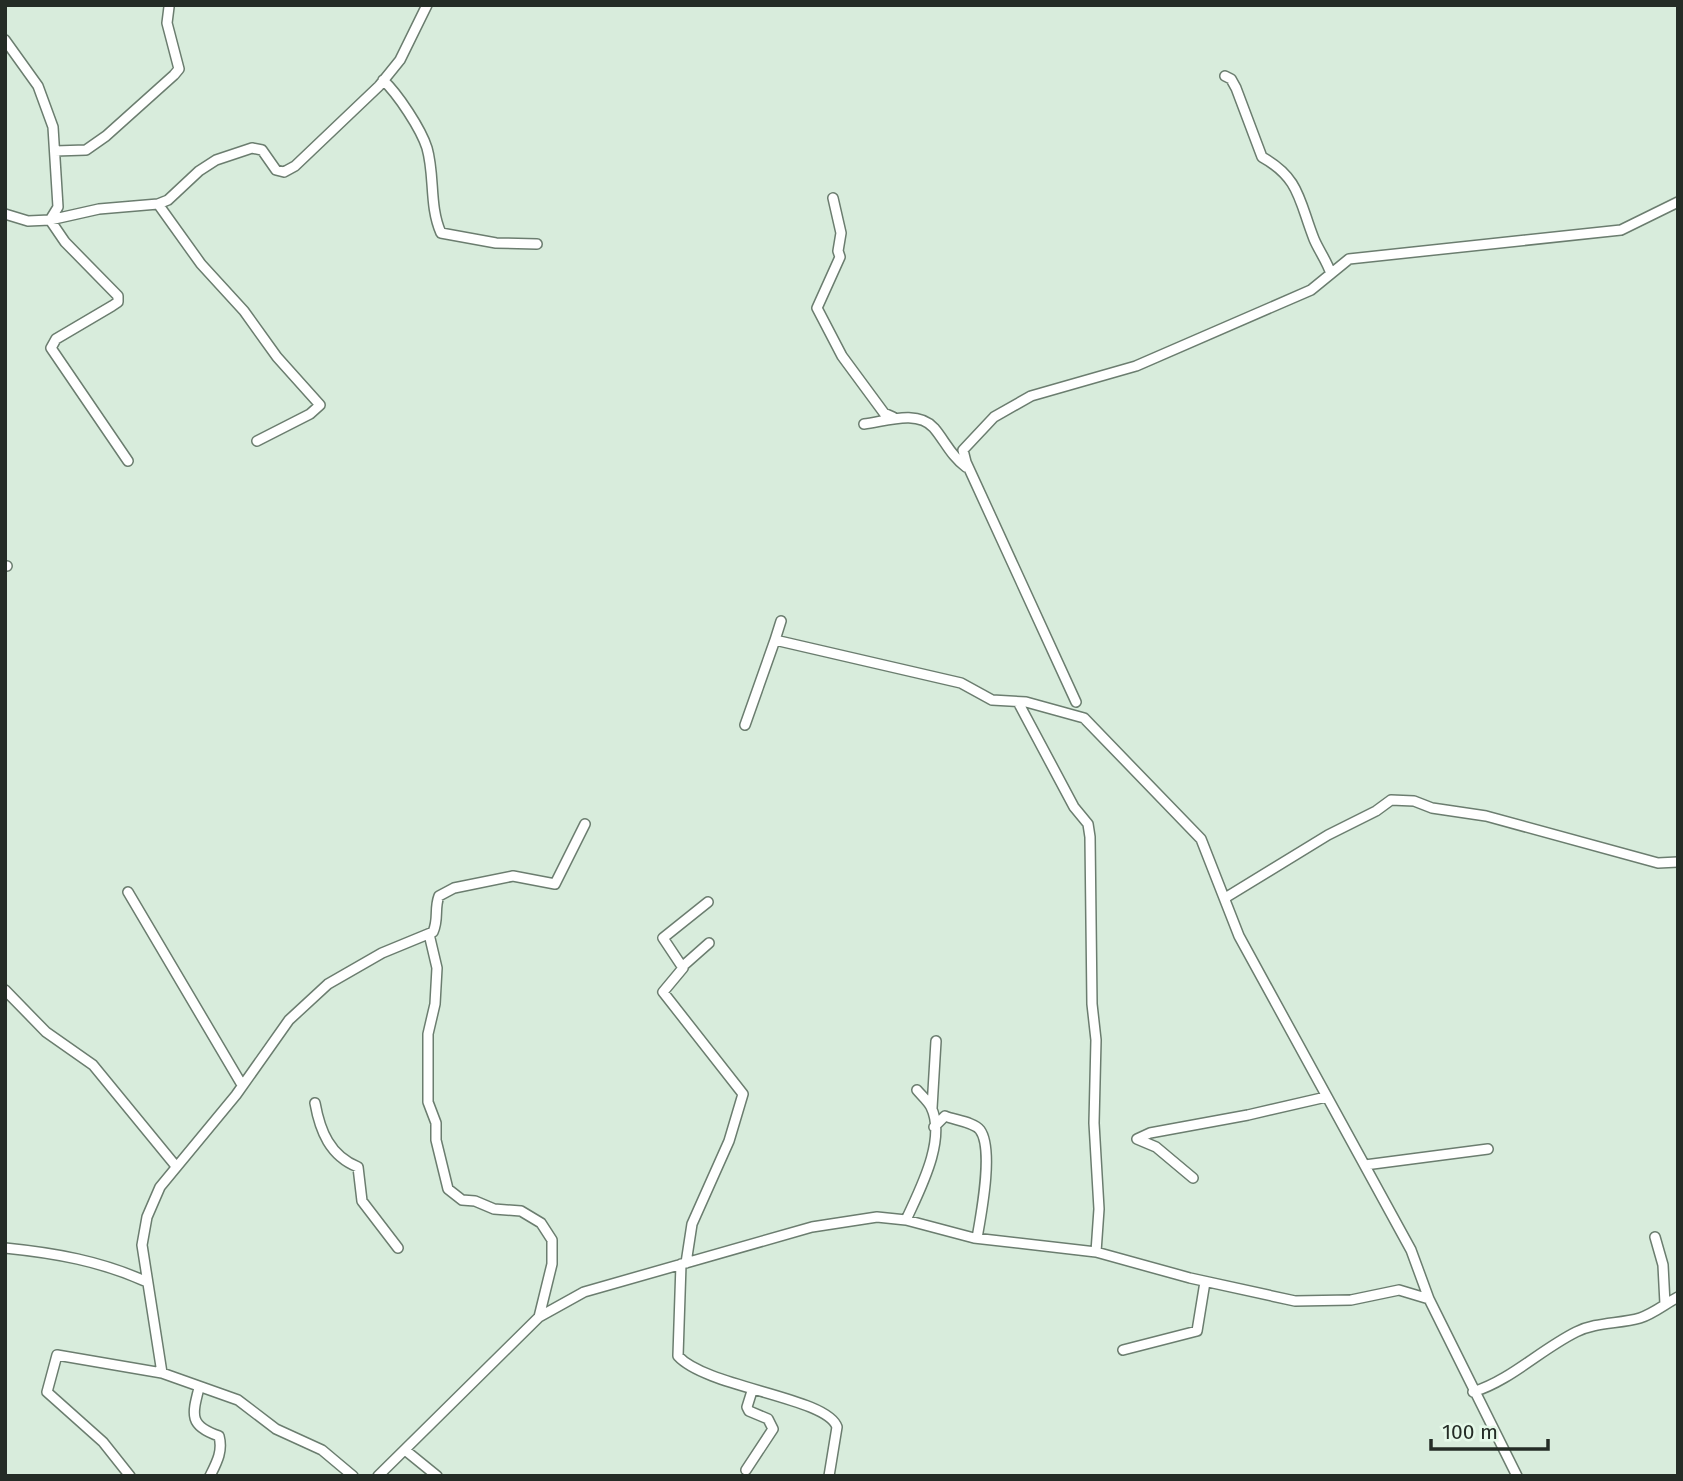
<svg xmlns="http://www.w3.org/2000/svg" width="1683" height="1481" font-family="'Fira Sans',sans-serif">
<rect width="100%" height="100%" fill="#d8ecdc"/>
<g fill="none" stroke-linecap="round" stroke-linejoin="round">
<g stroke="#6b7d6f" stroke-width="12">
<path id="minor" d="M5 40 38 86 53 127 58 207 50 220 65 242 118 296V302L112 306 56 339 51 348 128 461
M1225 76 1231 79 1236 88 1262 157C1300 178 1299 201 1314 239 1319 251 1327 261 1331 274
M383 80C398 94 421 129 427 148 435 176 429 206 441 233L496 243 537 244
M55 151 86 150 106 136 174 75 179 69 167 23 169 7
M833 198 841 233 838 251 840 257 817 308 842 356 884 413 893 417
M158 204 201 264 244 311 277 357 320 405 310 414 257 441
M5 214 28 221 50 220 99 209 158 204 168 200 199 171 216 160 252 148 262 150 276 170 284 172 295 166 379 86 400 60 427 5
M864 424C884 422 917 409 934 428 945 441 951 456 966 467V464
M5 566H7
M781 621 775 640 961 683 992 700 1026 702 1084 718 1201 839 1239 936 1411 1250 1429 1299
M1018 702 1074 807 1088 824 1090 837 1092 1004 1096 1040 1094 1123 1099 1209 1096 1252
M1076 702 966 462 963 450 994 417 1031 396 1136 366 1311 290 1349 259 1621 230 1678 202
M745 725 775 640
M128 892 242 1085
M1225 898 1328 835 1376 811 1391 800 1414 801 1432 808 1486 816 1658 863 1678 862
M429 934 437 968 435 1004 428 1034V1102L436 1123V1140L448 1189 462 1200 475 1201 494 1209 521 1211 541 1223 552 1240V1264L539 1317
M683 966 709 943
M5 990 46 1032 93 1065 175 1165
M315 1103C320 1131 330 1156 358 1167L362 1201 398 1248
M932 1108 936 1041
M934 1127 945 1116C954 1120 974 1122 980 1130 994 1149 981 1215 977 1238
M1365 1165 1488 1149
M1193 1178 1156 1147 1137 1139 1150 1133 1248 1115 1326 1097
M906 1220C919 1191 947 1140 931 1107 928 1101 921 1095 917 1090
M1655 1237 1663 1265 1665 1304
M5 1248C55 1253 101 1261 147 1282
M686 1263 692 1224 729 1141 743 1094 663 992 683 968 663 938 708 902
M681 1264 678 1356C707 1388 827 1397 837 1427L829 1476
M1123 1350 1197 1331 1205 1282
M199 1388C192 1415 189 1426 219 1436 223 1451 217 1462 210 1476
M1473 1392C1511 1380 1540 1350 1576 1332 1596 1322 1619 1324 1640 1318 1653 1314 1665 1304 1678 1297
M405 1450 437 1476
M746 1470 773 1429 768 1419 749 1411 747 1407 752 1391
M130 1476 103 1442 47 1392 57 1355 162 1373
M353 1476 322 1450 276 1429 238 1400 162 1373 142 1245 147 1217 160 1187 236 1095 289 1020 328 984 382 953 433 932C439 919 434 909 439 896L454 888 513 876 555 884 585 824
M378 1476 539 1317 584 1292 812 1227 877 1217 906 1220 974 1238 1096 1252 1190 1278 1295 1301 1351 1300 1399 1290 1429 1299 1517 1476"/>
</g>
<use href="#minor" stroke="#fff" stroke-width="9"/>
</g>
<rect width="1683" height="1481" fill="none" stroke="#242c26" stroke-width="14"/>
<path d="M1431 1439v10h117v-10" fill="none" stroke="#242c26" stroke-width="3.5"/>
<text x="1442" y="1439" font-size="21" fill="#242c26" stroke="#e5f9e9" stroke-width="5" paint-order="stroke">100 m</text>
</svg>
